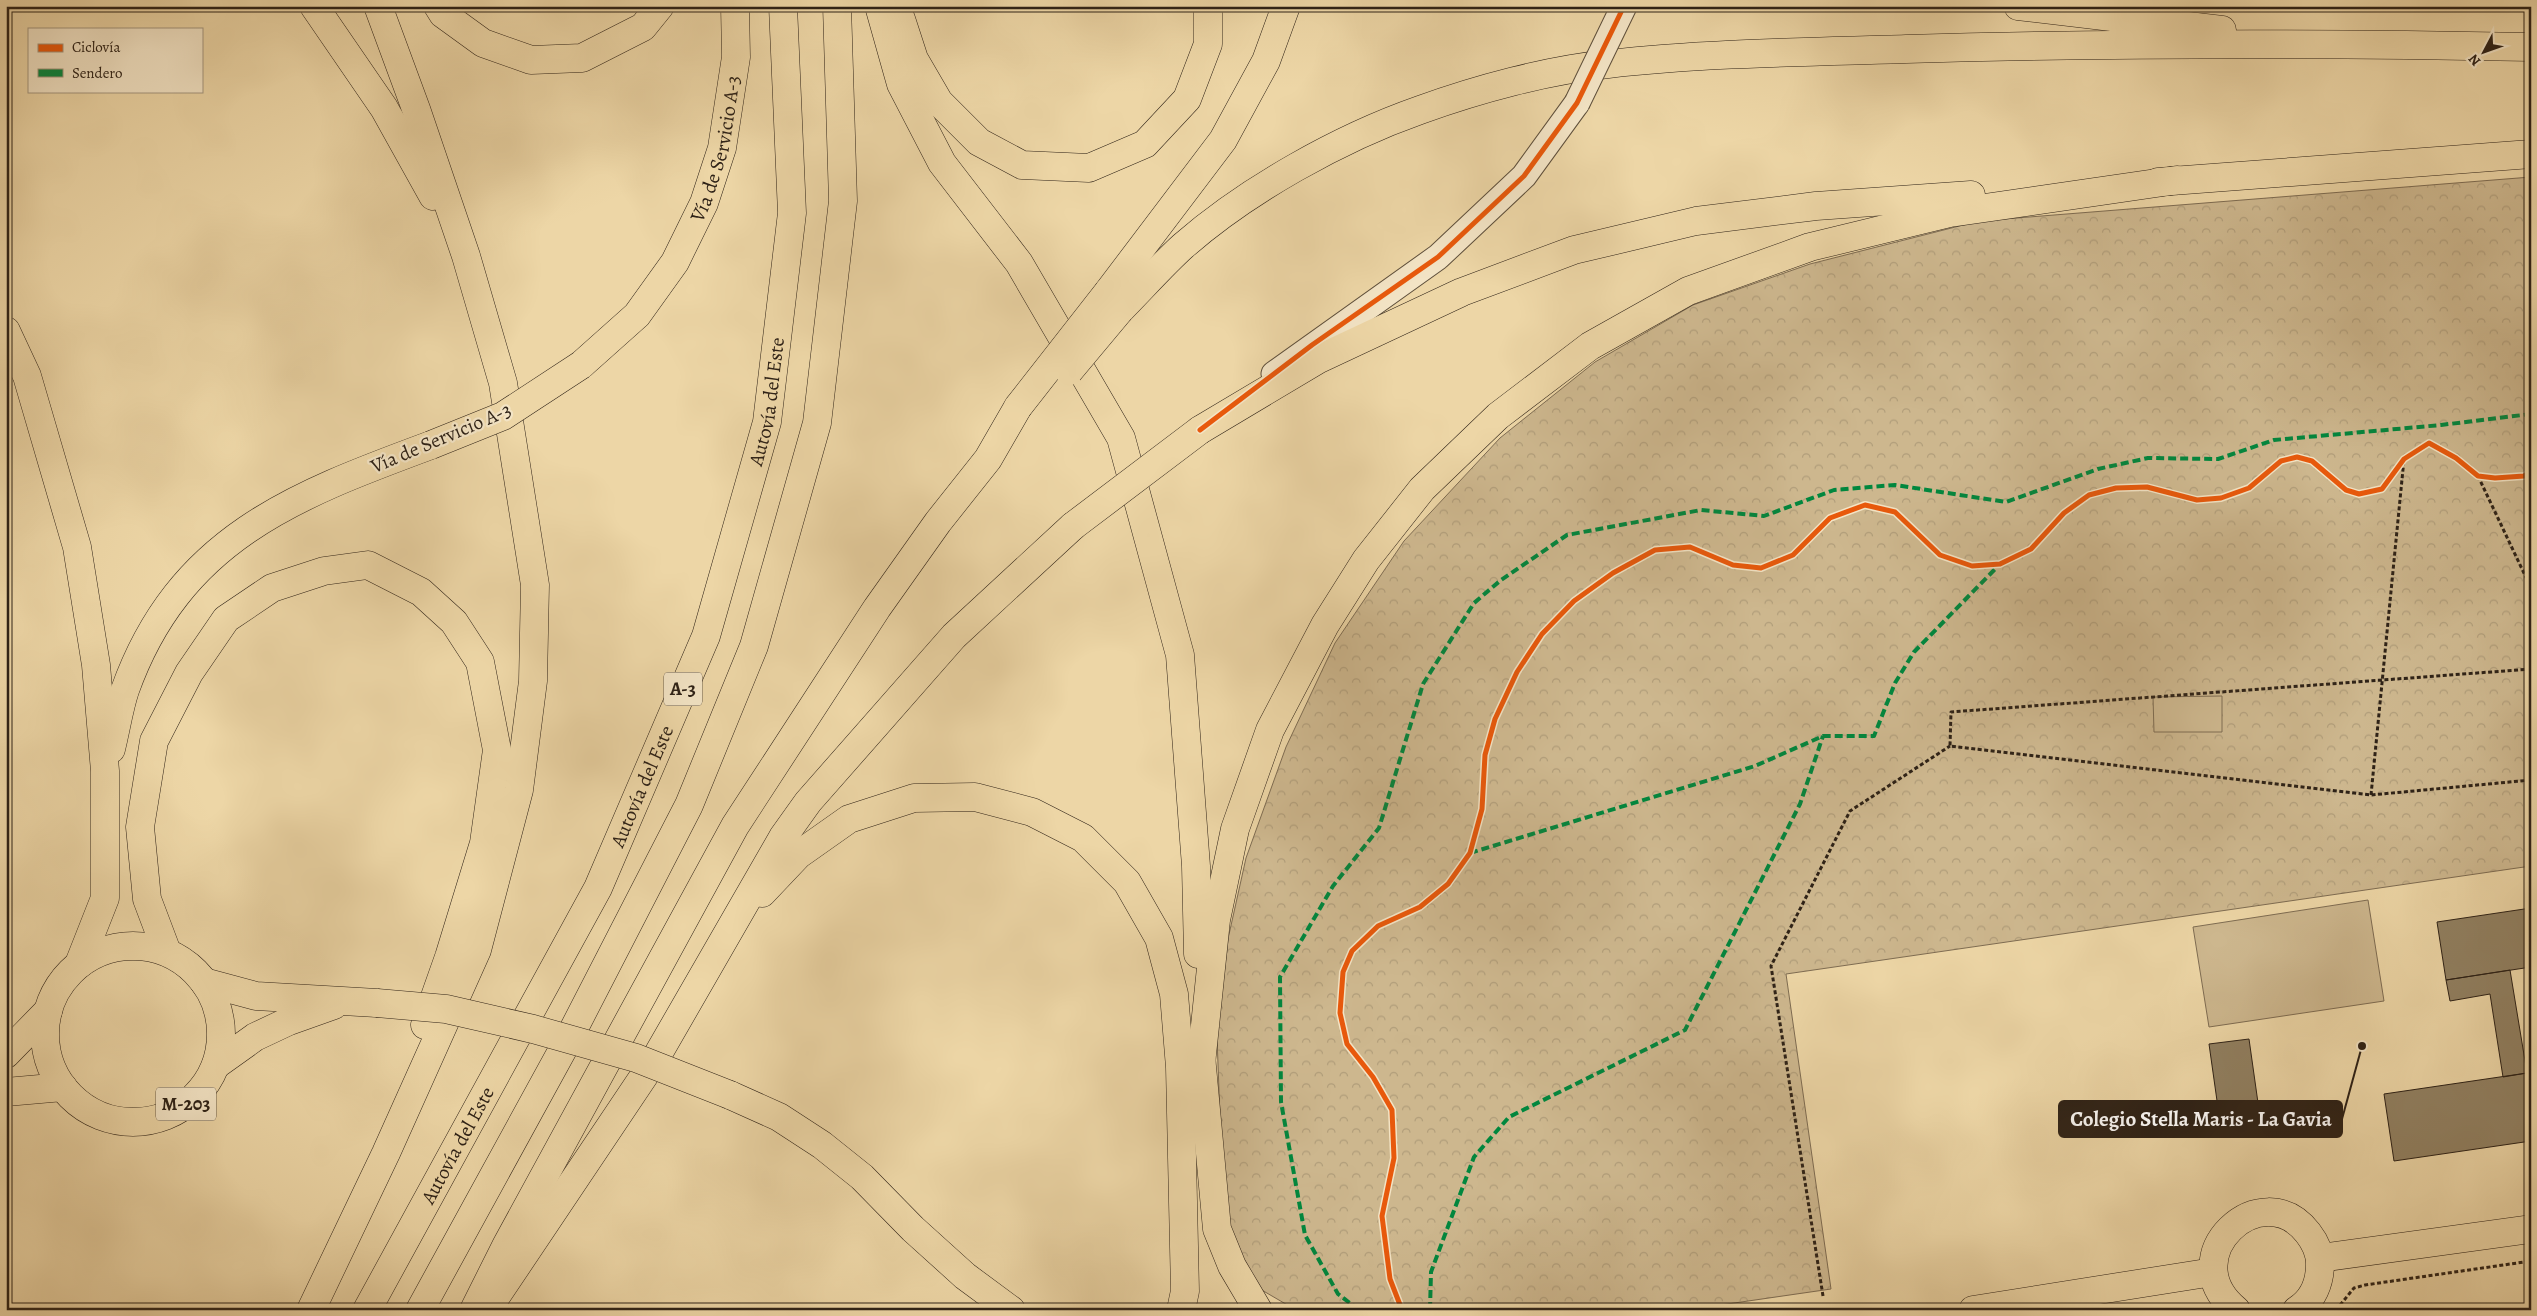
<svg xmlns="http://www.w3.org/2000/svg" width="2537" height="1316" font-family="Alegreya,serif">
<defs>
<pattern id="park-crowns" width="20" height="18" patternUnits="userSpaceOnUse" patternTransform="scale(1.25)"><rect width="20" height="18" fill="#cdb78e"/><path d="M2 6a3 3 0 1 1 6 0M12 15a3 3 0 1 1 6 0" fill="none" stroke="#b09d7a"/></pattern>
</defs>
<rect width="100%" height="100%" fill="#edd6a6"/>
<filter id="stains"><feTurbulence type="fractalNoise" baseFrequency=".004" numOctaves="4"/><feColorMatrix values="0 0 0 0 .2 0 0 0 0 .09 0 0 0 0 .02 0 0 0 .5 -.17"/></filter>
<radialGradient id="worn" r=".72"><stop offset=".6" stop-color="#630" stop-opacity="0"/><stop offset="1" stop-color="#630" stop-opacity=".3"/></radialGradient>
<path fill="url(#park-crowns)" stroke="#7e6c52" d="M2531 177V866L1786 974 1831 1289 1686 1310H1296L1260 1289 1224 1226 1217 1037 1228 939 1246 858 1286 747 1335 643 1404 541 1500 438 1595 362 1693 305 1810 264 1979 221Z"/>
<path fill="#cdb78e" stroke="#7e6c52" d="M2222 696V732H2154L2153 697Z
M2368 900 2384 1001 2209 1027 2193 927Z"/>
<path fill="#918061" stroke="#2e2217" d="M2531 908V967L2446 980 2437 922Z
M2510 970 2527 1073 2503 1077 2490 994 2450 1001 2446 980Z
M2249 1039 2260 1117 2220 1122 2209 1044Z
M2527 1073H2531V1141L2394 1161 2384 1094Z"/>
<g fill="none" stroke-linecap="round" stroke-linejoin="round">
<g stroke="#5e4f3b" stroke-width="27">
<path id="minor" d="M1274 374 1438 257 1524 176 1577 103"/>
</g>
<g stroke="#2e2217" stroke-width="29">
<g id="major">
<path d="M6 331 27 376 77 547 96 665 105 771V898L79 964"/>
<path id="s1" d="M581 365 637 315 675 262 704 203 722 148 736 57 735 6"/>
<path d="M111 749C116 729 119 708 125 690 179 539 293 496 431 445"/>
<circle cx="133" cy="1034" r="88"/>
<path d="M204 982 256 996 377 1003"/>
<path d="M6 1054 48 1011"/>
<path d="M216 1065 255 1037 289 1021 334 1005"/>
<path d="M6 1092 63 1087"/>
<path d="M730 1095 779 1117 822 1145 862 1177 913 1229 965 1276 1011 1310"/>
<path d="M2320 1258 2531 1229"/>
<path d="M1973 1310 2213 1272"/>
<path d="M2236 1310C2171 1256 2262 1173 2308 1233 2315 1242 2320 1253 2320 1264 2320 1282 2313 1300 2297 1310"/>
</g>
</g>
<g stroke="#2e2217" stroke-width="29">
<g id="highway">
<path d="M314 6 384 108 433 196"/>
<path d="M438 6 443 14 483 43 531 60 582 58 643 27 660 6"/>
<path d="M879 6 901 84 942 163 1019 263 1121 438 1180 655 1196 866 1198 954"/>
<path d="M2018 6 2222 30"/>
<path d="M901 19 914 59 939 102 979 142 1022 165 1089 168 1145 144 1187 99 1208 44V6"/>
<path d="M2158 182 2531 154"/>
<path d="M1108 292 1223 140 1266 61 1286 6"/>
<path d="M1120 310C1141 289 1161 266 1183 246 1247 190 1340 138 1420 110 1478 89 1548 70 1608 64 1705 53 1808 52 1906 49 2114 43 2322 43 2531 47"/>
<path d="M1200 430 1319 359 1462 292 1574 250 1696 221 1816 206 1971 195"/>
<path d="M762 893 798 855 849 819 914 798 975 797 1032 812 1083 838 1127 882 1159 938 1174 994 1180 1067 1185 1291 1181 1310"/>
<path d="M167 952 147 899 140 827 154 741 189 673 226 619 272 588 324 571 368 565 421 592 454 622 480 662 497 750 484 843 449 957 425 1025"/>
<path d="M1200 1045 1217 1229 1232 1266 1258 1310"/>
<path d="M1201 1064 1216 920 1235 829 1270 730 1325 625 1366 560 1422 489 1498 416 1590 346 1688 291 1810 247 1950 213 2177 180"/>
<path d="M497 1295 654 1061 783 837 808 802 954 636 1073 526"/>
<path d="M311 1310 386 1153 477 950 519 790 533 681 535 585 503 383 466 256 416 109 378 6"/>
<path id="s2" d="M367 1310 598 888 706 636 767 422 792 213 783 6"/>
<path d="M420 1310 568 1040 689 805 754 646 817 423 843 201 837 6"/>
<path d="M474 1310 506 1246 735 826 877 608 938 522 988 459 1018 407"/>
</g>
</g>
<path stroke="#2e2217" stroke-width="3" stroke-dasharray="4 2.5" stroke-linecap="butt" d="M2478 476 2531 588
M2531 669 1951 712 1950 746 2371 795 2531 780
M2371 795 2404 459
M1823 1296 1771 966 1850 811 1950 746
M2336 1310 2354 1288 2365 1285 2531 1261"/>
<use href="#minor" stroke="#f3e4c5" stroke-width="25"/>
<use href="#major" stroke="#edd6a6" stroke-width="28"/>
<use href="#highway" stroke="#edd6a6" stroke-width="28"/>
<g stroke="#5e4f3b" stroke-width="27" stroke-linecap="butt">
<path id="minor-bridge" d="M1577 103 1624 6"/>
</g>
<g stroke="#2e2217" stroke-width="29" stroke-linecap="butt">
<path id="major-bridge" d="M431 445 503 416 581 365
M377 1003 446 1009 533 1029 636 1058 730 1095"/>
</g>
<g stroke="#2e2217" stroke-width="29" stroke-linecap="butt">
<path id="highway-bridge" d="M1069 371 1120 310
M1018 407 1108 292
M1073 526 1200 430"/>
</g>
<use href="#minor-bridge" stroke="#f3e4c5" stroke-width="25"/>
<use href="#major-bridge" stroke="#edd6a6" stroke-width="28"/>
<use href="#highway-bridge" stroke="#edd6a6" stroke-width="28"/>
<path stroke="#00873e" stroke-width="4" stroke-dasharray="8 4" stroke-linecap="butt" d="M1470 853 1755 766 1823 736H1874L1895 683 1914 652 2000 564
M1359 1310 1338 1294 1305 1235 1281 1102 1280 977 1333 886 1379 828 1423 684 1474 603 1501 580 1567 535 1701 510 1764 516 1834 490 1895 485 2006 502 2098 469 2148 458 2218 459 2274 440 2441 425 2531 414
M1430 1310 1431 1272 1474 1157 1509 1117 1685 1030 1800 804 1823 736"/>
<g stroke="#f3e4c5" stroke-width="8">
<path id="cycleway" d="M1200 430 1312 345 1438 257 1524 176 1577 103 1624 6
M1402 1310 1390 1279 1382 1216 1394 1158 1392 1110 1373 1077 1347 1044 1340 1013 1343 972 1352 951 1378 926 1420 907 1448 884 1470 853 1482 809 1485 755 1495 719 1517 672 1542 634 1574 601 1613 573 1655 550 1690 547 1733 565 1761 568 1793 555 1830 518 1865 505 1895 512 1940 555 1972 566 2000 564 2031 549 2064 513 2089 495 2116 488 2147 487 2197 500 2221 498 2249 488 2281 461 2297 457 2312 461 2346 490 2359 494 2382 489 2404 459 2429 443 2456 458 2478 476 2495 478 2524 476 2531 472"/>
</g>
<use href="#cycleway" stroke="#e8590c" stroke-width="5"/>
</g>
<g text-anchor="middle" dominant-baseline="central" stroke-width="4.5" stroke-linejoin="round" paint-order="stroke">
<g fill="#f3e4c5" stroke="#695c4b" stroke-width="1">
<rect x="664" y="672.5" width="38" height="33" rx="4"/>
<rect x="156" y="1087.5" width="60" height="33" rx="4"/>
</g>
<g font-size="19" font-weight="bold" fill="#2e2217">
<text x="683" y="689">A-3</text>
<text x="186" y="1104">M-203</text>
</g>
<g font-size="20" fill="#2e2217" stroke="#f3e4c5">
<text stroke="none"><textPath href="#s1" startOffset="262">Vía de Servicio A-3</textPath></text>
<text stroke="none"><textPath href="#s2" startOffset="998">Autovía del Este</textPath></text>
<text transform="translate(441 438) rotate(-23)">Vía de Servicio A-3</text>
<text stroke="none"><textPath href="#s2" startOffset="592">Autovía del Este</textPath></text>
<text stroke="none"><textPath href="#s2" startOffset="188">Autovía del Este</textPath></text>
</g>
</g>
<path fill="none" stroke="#2e2217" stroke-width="2" d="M2362 1046L2342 1119"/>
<circle fill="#2e2217" stroke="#f3e4c5" stroke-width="2" cx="2362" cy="1046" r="5"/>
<rect fill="#2e2217" stroke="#2e2217" stroke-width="2" x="2059" y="1101" width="283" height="36" rx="5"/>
<g font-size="21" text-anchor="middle" font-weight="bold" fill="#fff">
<text x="2201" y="1126">Colegio Stella Maris - La Gavia</text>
</g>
<rect width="2537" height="1316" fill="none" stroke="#edd6a6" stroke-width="25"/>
<rect x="8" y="8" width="2522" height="1301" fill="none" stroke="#2e2217" stroke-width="2.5"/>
<rect x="12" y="12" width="2512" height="1291" fill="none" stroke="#2e2217"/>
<rect x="28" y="28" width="175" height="65" fill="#f3e4c5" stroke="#a4967f"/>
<rect x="38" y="44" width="25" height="8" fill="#e8590c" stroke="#a4967f"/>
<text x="72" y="52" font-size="15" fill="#2e2217">Ciclovía</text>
<rect x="38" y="69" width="25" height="8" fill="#00873e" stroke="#a4967f"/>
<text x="72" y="78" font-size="15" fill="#2e2217">Sendero</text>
<g transform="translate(2484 52) rotate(229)" stroke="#f3e4c5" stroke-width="4" paint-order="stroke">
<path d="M0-4L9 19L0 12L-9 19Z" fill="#2e2217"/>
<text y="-8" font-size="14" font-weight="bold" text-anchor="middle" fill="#2e2217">N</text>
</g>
<rect width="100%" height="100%" filter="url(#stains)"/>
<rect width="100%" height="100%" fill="url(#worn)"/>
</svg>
